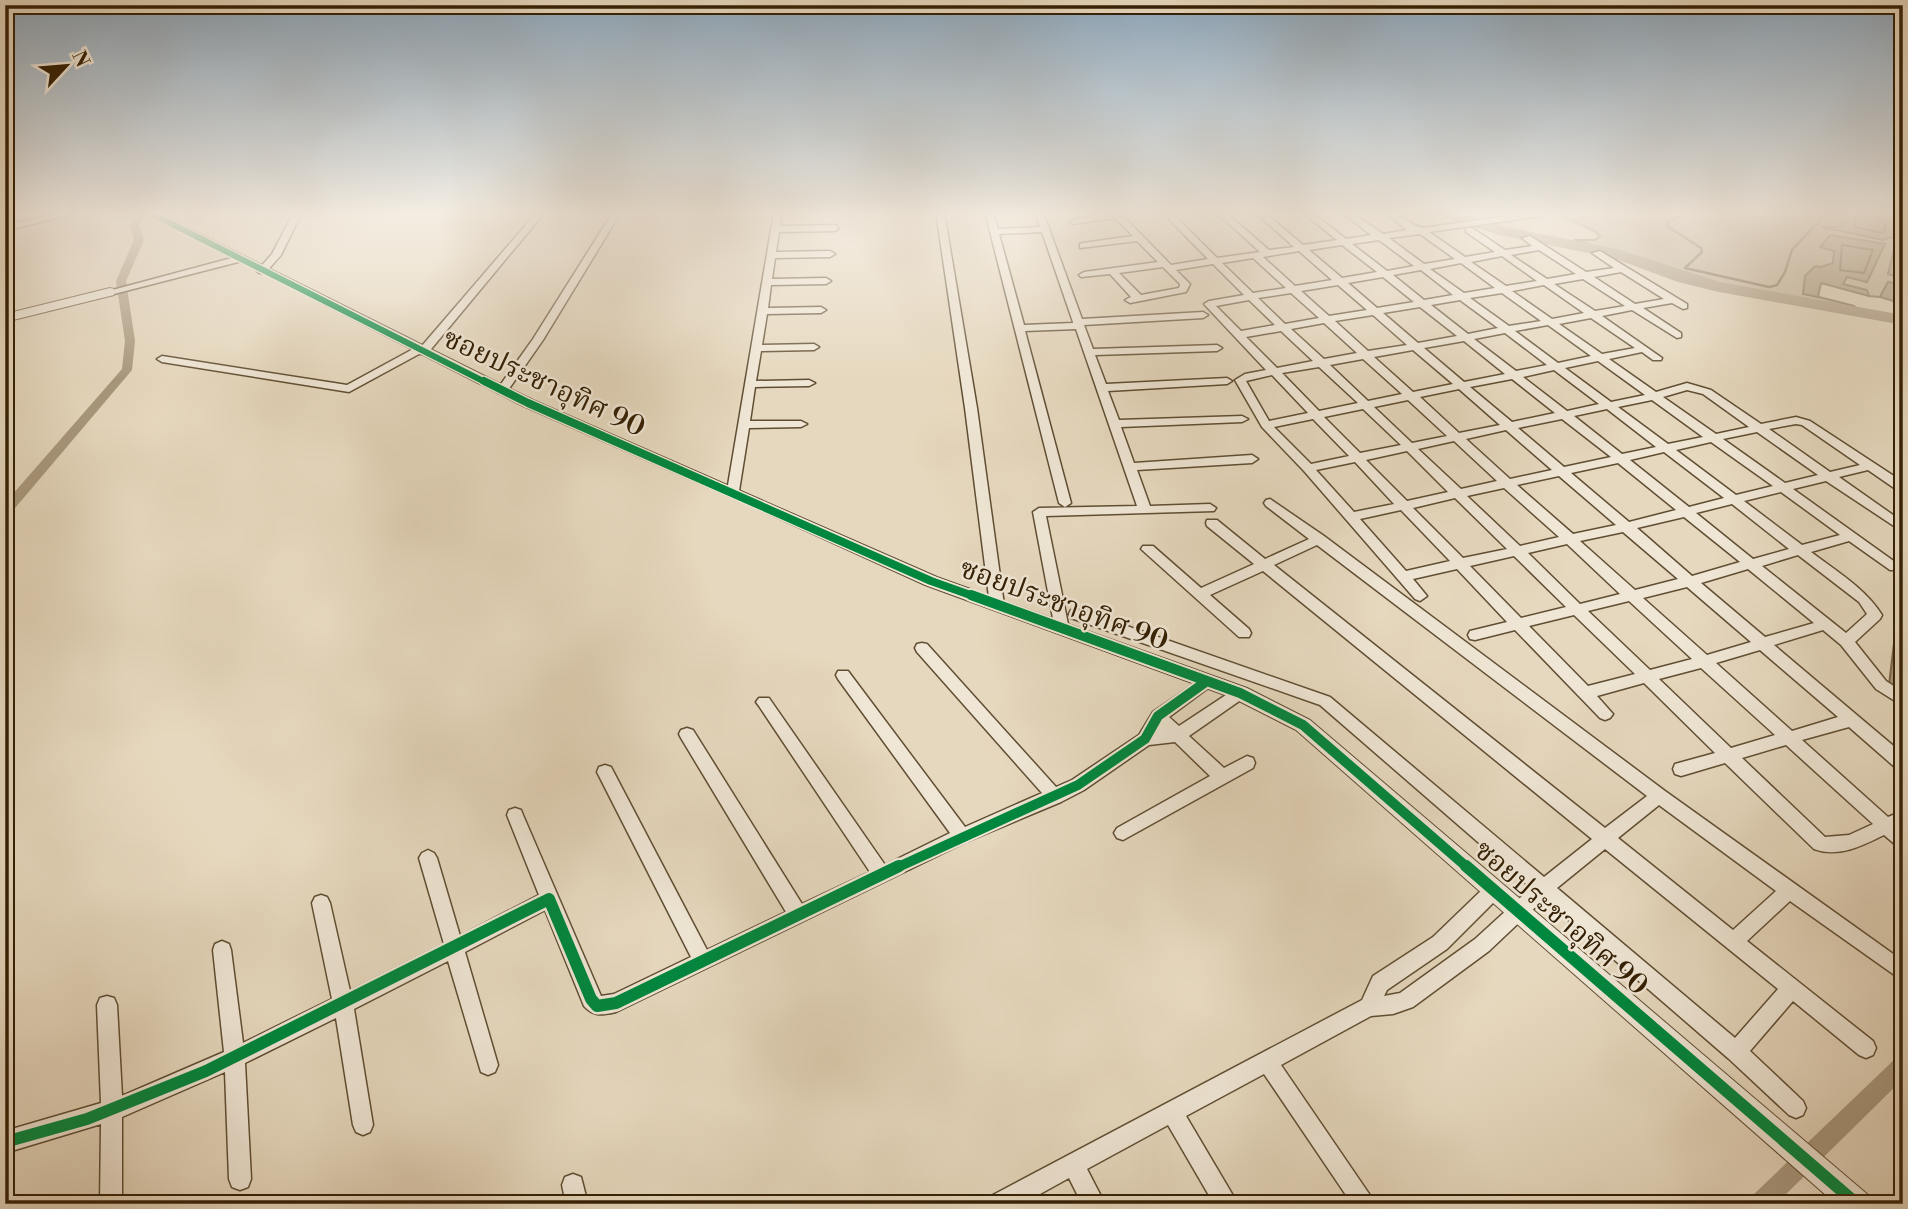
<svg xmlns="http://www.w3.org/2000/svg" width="1908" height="1209" font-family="'Libre Bodoni','Noto Serif Thai',serif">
<rect width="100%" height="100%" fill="#e6d8be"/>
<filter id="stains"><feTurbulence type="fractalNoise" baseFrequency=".00286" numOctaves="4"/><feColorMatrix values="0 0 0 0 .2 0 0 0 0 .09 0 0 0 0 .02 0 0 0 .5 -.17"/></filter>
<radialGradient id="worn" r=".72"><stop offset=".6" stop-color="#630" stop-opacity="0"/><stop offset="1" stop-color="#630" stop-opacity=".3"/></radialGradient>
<path fill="#c8b99f" stroke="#7e6c52" stroke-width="2" d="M1564 212H1853L1839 227H1823L1903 239V243L1896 242 1889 274 1902 278 1897 284 1888 282 1880 297 1869 296 1866 290 1842 284 1847 277 1835 251 1833 264C1810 271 1807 265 1803 293L1854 306 1858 311 1701 281 1624 254 1574 240H1595L1600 236 1595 231 1555 213Z"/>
<path fill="#a9997f" stroke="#7a694e" stroke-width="2" d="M1851 212H1874L1894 219 1893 234 1903 233V239L1892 237 1883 240 1822 227H1839Z
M1830 235 1885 244 1867 282 1847 277 1843 284 1867 290 1869 296 1821 283 1818 297 1803 294 1805 276 1815 266 1821 267 1833 263 1834 251 1820 247Z
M1896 242 1903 243V304L1880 297 1888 282 1897 284 1901 279 1888 274Z
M1903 568V693L1889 685Z"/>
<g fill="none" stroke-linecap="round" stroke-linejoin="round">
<path stroke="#6e5c42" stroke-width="2" d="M1857 212 1854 227 1883 233 1886 225 1878 219 1876 212
M1842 245 1873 250 1864 273 1840 270Z"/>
<path stroke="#7a694e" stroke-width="2.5" d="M1692 212 1668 222 1667 226 1701 248 1702 252 1685 268 1769 287 1777 285 1785 272 1792 250 1826 214 1834 212
M1819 212 1826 214"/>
<path fill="#a9997f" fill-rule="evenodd" d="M141 212H149L139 225 144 240 126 281 135 341 132 370 10 514 5 515V503L122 369 125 341 116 281 134 240 130 225Z
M1903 1055V1079L1776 1204H1749L1752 1196 1896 1058Z"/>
<path fill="#a9997f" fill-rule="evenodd" d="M1435 212H1456L1502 226 1617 249 1720 282 1903 315V325L1719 292 1678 282 1613 258 1499 235 1437 215Z"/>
<g stroke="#604e33" stroke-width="3">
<path id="minor" d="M67 212H81L5 231V225Z
M294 212H302L281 255 265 273H259L257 271 272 254Z
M537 212H545L427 354H419L349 392 162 362 157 359 162 356 347 385 415 348 421 347Z
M613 212H621L543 340 506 393H498L496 391 533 339Z
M774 212H782L780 226 835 225 839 228 835 231 779 232 776 252 830 251 835 254 830 257 775 258 772 279 826 278 831 281 826 284 771 285 768 308 821 307 826 310 821 313 767 314 762 345 814 344 819 347 814 350 761 351 756 381 809 380 815 383 809 386 755 387 750 421H801L807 424 801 427 749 428 739 491 733 495 727 491Z
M936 212H944L977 408 1004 605 997 610 990 605 965 408Z
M985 212H993L998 229 1040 227 1035 212H1043L1082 319 1203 312 1208 315 1203 318 1084 325 1093 349 1217 345 1222 348 1217 351 1095 355 1106 384 1227 378 1232 381 1227 384 1108 391 1119 420 1242 416 1248 419 1242 422 1121 427 1134 463 1252 455 1258 459 1252 463 1137 470 1150 506 1210 504 1216 508 1214 511 1046 516 1069 629 1062 634 1055 629 1033 512 1039 508 1137 506 1076 329 1025 331 1071 503 1065 507 1059 503ZM1042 232 1073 322V323L1024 325 999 234Z
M1110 212H1119L1171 265 1208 259 1162 212H1171L1217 258 1260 252 1216 212H1225L1269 250 1294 247 1255 212H1264L1303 245 1337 240 1302 212H1311L1346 239 1371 235 1342 212H1351L1383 234 1407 230 1385 212C1400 212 1409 225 1423 228L1534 212H1553L1549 215 1429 232 1465 257 1495 252 1466 232V228H1472L1505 250 1532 246 1522 238 1530 236 1586 272 1614 268 1592 253 1600 251 1687 304V308L1683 309 1672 303 1643 308 1681 333V337L1677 338 1632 310 1602 316 1662 358 1661 360H1653L1642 352 1609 359 1656 392 1687 383 1711 390 1761 424 1796 417 1810 421 1903 482V490H1897L1868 470 1839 477 1903 522V532L1826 481 1793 489 1902 567 1900 570H1890L1849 541 1811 552C1836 571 1865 588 1882 615L1880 619 1855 642 1886 681 1903 692V706L1876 689 1841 645 1823 630 1774 645 1903 754V770L1897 769 1849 727 1802 740 1888 817 1903 811V826L1899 827 1903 830V848L1897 846 1884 835C1862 846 1838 858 1814 849L1725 763 1681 776 1675 774 1673 769 1675 764 1715 753 1644 683 1597 696 1613 714 1610 718 1605 720 1600 718 1515 630 1475 640 1470 639 1468 635 1470 631 1507 622 1457 569 1413 579 1427 596 1420 601 1415 599 1304 471 1262 427 1235 380 1245 374 1266 370 1204 304 1209 301 1244 295 1213 264 1176 270 1190 284 1186 292 1130 303 1125 300 1131 297 1110 274 1081 277 1079 275 1084 272 1158 262 1137 241 1080 248V244L1083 243 1133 236 1115 218 1073 224 1069 221ZM1420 234 1455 259 1424 264 1389 238ZM1379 240 1414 266 1387 271 1352 244ZM1342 245 1377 272 1342 278 1309 250ZM1539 250 1576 274 1547 279 1511 255ZM1299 251 1332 280 1295 286 1263 257ZM1502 256 1537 281 1506 286 1471 262ZM1253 258 1286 288 1253 293 1222 263ZM1461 263 1495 288 1464 293 1430 269ZM1163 267 1180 284 1179 288 1141 295 1119 273ZM1421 270 1453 295 1424 300 1393 275ZM1621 272 1664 299 1635 304 1594 277ZM1383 277 1414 302 1377 308 1348 283ZM1583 279 1625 306 1595 311 1554 284ZM1338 285 1367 310 1329 316 1301 291ZM1544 285 1584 313 1552 319 1512 291ZM1291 293 1319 318 1285 324 1258 298ZM1502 293 1541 321 1509 326 1470 298ZM1249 300 1275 325 1241 331 1216 306ZM1460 300 1498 328 1468 334 1431 305ZM1420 307 1457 336 1418 343 1383 313ZM1373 315 1407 345 1368 351 1335 321ZM1591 318 1635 348 1602 354 1559 324ZM1324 323 1357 353 1324 359 1291 329ZM1548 325 1591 356 1558 363 1515 331ZM1281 331 1313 361 1277 368 1246 337ZM1505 333 1547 365 1516 371 1474 339ZM1464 341 1505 374 1464 382 1424 348ZM1413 350 1453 384 1413 392 1374 357ZM1363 359 1402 394 1368 401 1330 365ZM1598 361 1645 395 1611 402 1565 368ZM1319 367 1358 403 1319 411 1282 373ZM1554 370 1599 404 1567 411 1523 377ZM1272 375 1308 413 1269 421 1246 381ZM1512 379 1555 413 1512 422 1470 387ZM1459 389 1500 425 1459 433 1420 397ZM1687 390 1703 394 1749 427 1716 434 1663 397ZM1408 400 1447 436 1412 443 1374 407ZM1652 400 1703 437 1668 444 1618 407ZM1363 409 1401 445 1360 453 1324 417ZM1607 409 1656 447 1622 454 1574 416ZM1313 419 1349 456 1311 464 1274 427ZM1562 419 1611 457 1564 467 1518 428ZM1796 424 1802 425 1860 465 1830 472 1769 429ZM1506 430 1552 470 1510 479 1466 439ZM1757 432 1818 475 1785 483 1723 439ZM1454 441 1497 481 1461 489 1418 449ZM1711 442 1773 486 1736 495 1676 450ZM1407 451 1448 492 1407 501 1366 460ZM1664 452 1724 498 1689 507 1630 460ZM1355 462 1394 504 1354 512 1316 470ZM1618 463 1676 510 1629 522 1571 473ZM1559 476 1616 525 1573 534 1517 485ZM1504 488 1559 537 1520 546 1467 496ZM1781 492 1840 535 1802 545 1744 501ZM1455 498 1507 549 1463 558 1413 508ZM1732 504 1789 549 1753 559 1696 513ZM1401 510 1450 561 1406 571 1360 519ZM1684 517 1740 562 1692 576 1637 528ZM1623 532 1678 579 1635 590 1580 541ZM1567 544 1620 594 1580 604 1528 553ZM1798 555 1859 602 1867 614 1846 633 1762 566ZM1514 556 1566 607 1521 618 1470 566ZM1748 569 1814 623 1765 637 1701 583ZM1687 587 1751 642 1707 655 1643 598ZM1629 601 1692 659 1650 670 1588 611ZM1574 615 1635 674 1588 686 1529 626ZM1760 650 1838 717 1792 731 1716 663ZM1701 668 1775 735 1731 748 1659 679ZM1786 745 1873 824 1849 835 1825 837 1742 758Z
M239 256 242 257V261L110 295 105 292Z
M1270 499 1324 536 1665 791 1903 961V981L1790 901 1747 941 1873 1041 1876 1048 1873 1055 1866 1058 1859 1055 1793 1001 1750 1051 1803 1101 1806 1108 1803 1115 1796 1118 1789 1115 1729 1059 1544 899 1489 951 1413 1007 1393 1014 1371 1016 1281 1065 1376 1204H1352L1264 1074 1186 1116 1238 1204H1214L1168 1125 1087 1169 1105 1204H1082L1069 1178 1022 1204H988L991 1196 1362 1000 1373 976 1433 937 1488 884 1494 882 1500 884 1503 890 1500 896 1447 949 1387 990 1384 996 1400 993 1475 939 1531 888 1320 705 1071 618 1069 614 1071 610H1081L1330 697 1544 877 1592 839 1263 571 1210 595 1249 629 1251 633 1249 637H1239L1141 549 1143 546H1153L1201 588 1254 564 1207 526 1206 523 1207 520H1217L1265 559 1309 539 1266 506 1264 503 1266 500ZM1317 545 1647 796 1605 828 1274 565ZM1659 805 1776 891 1733 930 1618 838ZM1605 849 1778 989 1735 1038 1557 888Z
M922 643 927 644 1056 787 1072 780 1139 735 1153 712 1207 675 1212 677 1215 681 1212 685 1169 717 1179 726 1235 689H1245L1248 693 1245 697 1189 736 1224 768 1247 756 1253 758 1255 763 1253 768 1123 840 1117 838 1114 833 1117 828 1210 776 1175 742 1149 745 1084 790 1061 802 968 841 616 1012C602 1015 594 1017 584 1006L545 910 465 952 498 1065 495 1072 488 1075 481 1072 448 961 354 1009 373 1125 370 1132 363 1135 356 1132 353 1125 336 1018 245 1063 251 1179 248 1187 240 1190 232 1187 229 1179 225 1072 122 1117V1204H100L101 1124 5 1153V1131L101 1103 97 1005 100 998 107 996 114 998 117 1005 122 1096 224 1052 213 950 215 944 222 941 229 944 231 950 243 1043 332 999 312 903 315 897 321 895 327 897 330 903 350 991 444 944 419 858 422 853 428 850 434 853 437 858 460 936 539 895 507 815 509 810 515 808 521 810 523 815 601 996 614 994 691 957 597 772 599 767 605 765 611 767 707 950 786 912 681 738 679 734 681 730 687 728 693 730 802 904 870 872 759 706 756 702 759 698H769L885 865 950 833 838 679 836 675 838 671H848L965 827 1042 793 917 652 915 648 917 644Z
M573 1174 581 1177 588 1204H566L562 1185 565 1177Z"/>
</g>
<g stroke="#604e33" stroke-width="2">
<path id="tertiary" d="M143 212H156L533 400 937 577 1247 688 1310 720 1867 1194 1871 1204H1836L1296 730 1233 698 925 585 749 505 523 406Z
M110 288 114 289V295L5 322V314Z"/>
</g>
<use href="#minor" fill="#efe6d5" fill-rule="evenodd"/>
<use href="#tertiary" fill="#efe6d5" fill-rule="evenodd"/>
<g stroke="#efe6d5" stroke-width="9">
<path id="cycleway-far3" d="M148 212 487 383"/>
</g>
<g stroke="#efe6d5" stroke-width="11">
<path id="cycleway-far2" d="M484 381 528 403 931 581 976 597"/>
</g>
<g stroke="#efe6d5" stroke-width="14">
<path id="cycleway-far1" d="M971 595 1240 693 1303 725 1468 868
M896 868 1078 785 1145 739 1158 716 1207 681"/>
</g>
<g stroke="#efe6d5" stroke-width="17">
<path id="cycleway" d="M1466 866 1857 1204
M5 1142 87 1119 206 1071 549 899 591 999 597 1006 616 1003 899 866"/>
</g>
<use href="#cycleway-far3" stroke="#00873e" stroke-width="6"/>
<use href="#cycleway-far2" stroke="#00873e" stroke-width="8"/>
<use href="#cycleway-far1" stroke="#00873e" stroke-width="10"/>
<use href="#cycleway" stroke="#00873e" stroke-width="12"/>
</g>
<linearGradient id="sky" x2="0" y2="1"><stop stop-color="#8fa9be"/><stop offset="0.56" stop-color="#f4ede2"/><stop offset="1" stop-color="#f4ede2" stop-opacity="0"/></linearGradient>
<rect width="1908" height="381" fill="url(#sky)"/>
<g text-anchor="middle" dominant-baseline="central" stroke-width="5" stroke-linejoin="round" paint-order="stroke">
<g font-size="28" fill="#342005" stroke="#efe6d5">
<text transform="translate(544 383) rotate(25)">ซอยประชาอุทิศ 90</text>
<text transform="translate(1064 605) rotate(20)">ซอยประชาอุทิศ 90</text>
<text transform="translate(1561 918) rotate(41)">ซอยประชาอุทิศ 90</text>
</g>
</g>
<rect width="1908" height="1209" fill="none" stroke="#e6d8be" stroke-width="28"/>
<rect x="7" y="7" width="1894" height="1195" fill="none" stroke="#342005" stroke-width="3.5"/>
<rect x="14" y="14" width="1880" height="1181" fill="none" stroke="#342005" stroke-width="2"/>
<g transform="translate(66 66) rotate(64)" stroke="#efe6d5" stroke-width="5" paint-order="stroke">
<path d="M0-5L12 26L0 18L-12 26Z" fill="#342005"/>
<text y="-10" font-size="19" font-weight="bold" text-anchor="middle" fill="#342005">N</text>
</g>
<rect width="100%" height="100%" filter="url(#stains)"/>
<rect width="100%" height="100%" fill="url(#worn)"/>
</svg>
